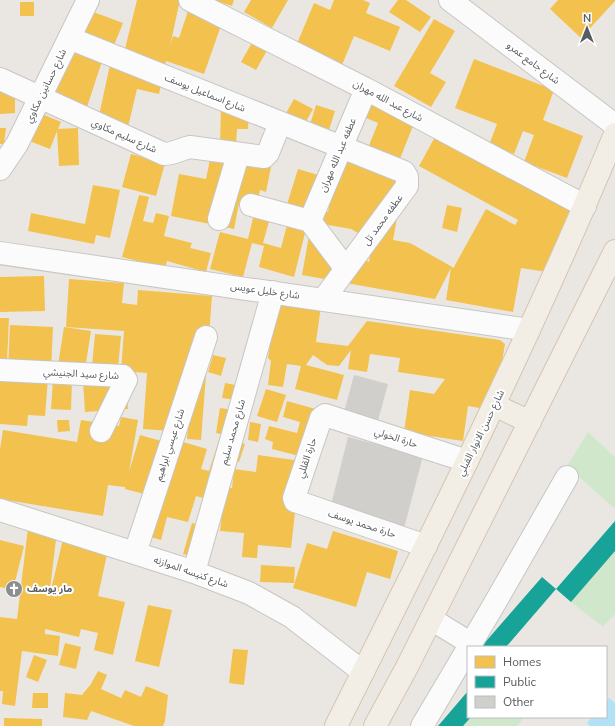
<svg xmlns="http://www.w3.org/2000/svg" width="615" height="726" font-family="'Nunito Sans','Noto Sans Arabic',sans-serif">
<rect width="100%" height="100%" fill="#eae7e2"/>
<path fill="#d1e7cb" d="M588 432 615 457V509L567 466Z
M615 551V614L603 627 571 602Z
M471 717H520L523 719 517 726H463Z"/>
<path fill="#b3e1f6" d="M609 698 615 703V726H590L587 723 592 717H606V701Z"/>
<path fill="#f2c14e" d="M137 0H180L170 46 173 36 179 38 190 5 224 17 204 74 166 61 159 94 137 89 128 127 98 120 113 51 124 53Z
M213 0H234L232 6Z
M251 0H288L272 28 244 12Z
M334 0H363L370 3 366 13 400 27 390 51 354 36 342 65 296 46 314 3 330 10Z
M398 0H406L431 17 420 32 389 12Z
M558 0H615V1L581 38 550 9Z
M20 2H34V16H20Z
M88 10 123 23 112 50 78 37Z
M434 19 455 31 430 73 446 82 431 107 394 86Z
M254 39 269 47 256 70 241 62Z
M72 41 105 52 87 107 53 95Z
M474 59 554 90 543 120 583 136 567 178 524 162 534 135 523 131 514 154 489 145 497 124 455 108Z
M371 86 421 106 399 161 368 148 378 123 359 115Z
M0 87H15V113L0 114Z
M294 99 313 109 304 125 285 115Z
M316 105 335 111 328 133 309 128Z
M221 108 249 109 248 129H237L236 147 220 146Z
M35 111 61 122 58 129 78 128 79 165 59 166 57 131 50 149 24 139Z
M441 126 580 212 547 272 521 268 513 312 446 300 451 268 435 299 302 275 309 236 328 240 369 262 372 241 351 229 317 223 319 211 328 212 337 164 346 165 355 147 405 175 393 240 410 243 454 268 455 265 486 209 515 225 518 220 419 166Z
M0 128H6L4 144H0Z
M212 150 272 162 266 192 260 190 257 207 239 203 234 229 171 216 179 174 206 179Z
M131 154 165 163 156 196 122 187Z
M298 169 325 177 311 222 284 214Z
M93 185 120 190 110 238 96 235 94 244 28 231 31 213 85 224Z
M139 195 149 197 143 221 153 223 156 213 169 216 164 236 192 243 190 248 211 253 206 272 167 261 165 268 122 257Z
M447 205 462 208 457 232 442 228Z
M254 214 270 218 263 243 281 248 287 225 306 229 294 277 259 267 264 246 252 243 243 277 210 269 220 232 248 239Z
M44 276 45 311 0 312V277Z
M69 279 124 283 122 303 137 305 138 290 212 296 201 440 187 439 190 394 171 431 143 429 147 373 121 371 124 331 66 327Z
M277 300 321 306 316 342 348 346 367 321 500 340 505 344 502 361 506 364 498 411 468 406 463 441 404 432 410 390 434 394 445 379 398 372 400 358 370 354 367 372 348 369 351 350 339 366 327 365 313 355 306 365 344 375 337 400 295 389 301 366 287 364 283 387 268 385 271 361 268 358Z
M0 318H9L7 362H0Z
M10 325 53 327 51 371 8 369Z
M64 327 91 331 85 369 58 365Z
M95 334 121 336 118 368 92 366Z
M213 355 226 358 221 376 208 372Z
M0 374 48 378 45 416 28 415 27 426 0 424Z
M126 378 128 409 85 412 83 381Z
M53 379 72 380 71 410 51 409Z
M225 383 246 387 237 437 216 433 220 408 234 410 236 400 222 398Z
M266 389 286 395 277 422 257 416Z
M287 401 319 410 311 459 272 449 273 442 265 439 269 426 297 433 300 422 283 417Z
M121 417 138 420 129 472 140 435 182 447 183 442 207 449 201 469 209 471 220 437 245 444 239 462 229 459 217 502 196 496 188 522 167 517 161 540 141 534 152 496 125 489V487L108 485 103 516 0 499V449L3 430 77 442 81 420 119 426Z
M57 420H69L70 431 58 432Z
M250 422 261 424 258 442 248 440Z
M258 455 301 461 291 548 258 545 257 558 242 557 244 533 220 531 225 487 232 488 234 469 256 472Z
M192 523 218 530 209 561 183 554Z
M28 528 57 531 49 598 64 535 109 545 98 596 125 602 113 655 94 650 98 633 81 629 79 637 45 629V634L60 636 58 656 22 651 15 706 2 704 3 691H0V617L17 619Z
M333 531 398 551 390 579 367 572 356 607 293 588 307 543 327 549Z
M0 540 24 546 13 590 0 587Z
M261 565 295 567 294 583 260 582Z
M148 605 172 610 159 667 135 661Z
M65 643 81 647 76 669 59 665Z
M233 649 248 650 244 685 229 683Z
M34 655 47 660 38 682 26 677Z
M98 671 107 675 101 689 121 698 125 690 141 697 146 686 168 695 165 721 163 726H134L91 711 87 720 63 717 65 693 82 695 91 684Z
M33 693H48V708H32Z
M4 718 42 719V726H4Z"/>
<path fill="#17a398" d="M615 521V551L571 602 556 589 506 647H481L542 577 556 589Z
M468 691V717H471L463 726H438Z"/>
<path fill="#d1cfcc" d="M354 375 388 384 377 424 344 412Z
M348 437 423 456 403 532 329 513Z"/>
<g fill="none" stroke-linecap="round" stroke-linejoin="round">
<g stroke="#c6c6c5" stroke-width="24">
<path id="minor" d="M190 0 366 89 585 206
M450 0 615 125
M69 38 404 172 407 177V186L323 300
M0 79 164 154C174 154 181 149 190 147L264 157 268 153 280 123
M0 169 17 144 88 0
M251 205 310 221 346 269
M219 219 238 155
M310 221 366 89
M0 253 529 330
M0 370 123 376 126 380 101 431
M0 510 194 572 249 593 292 617 363 672
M426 546 295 501 294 498 321 418 325 415 467 461
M135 553 206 337
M194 572 273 292
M431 619 470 643
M422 726 492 608 567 477"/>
</g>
<g stroke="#d4c5ae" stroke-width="24">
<path id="major" d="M494 405 530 422
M336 726C434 531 531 336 615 134
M375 726 407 667 615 251"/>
</g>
<use href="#minor" stroke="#fcfbfb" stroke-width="22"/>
<use href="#major" stroke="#f2eee5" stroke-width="22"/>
</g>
<defs>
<g id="church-disc" transform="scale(0.9)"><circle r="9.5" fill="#8b8d8f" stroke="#fff"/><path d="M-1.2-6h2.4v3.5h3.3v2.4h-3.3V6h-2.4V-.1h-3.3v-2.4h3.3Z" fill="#fff"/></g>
</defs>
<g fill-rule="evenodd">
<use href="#church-disc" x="14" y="589"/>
</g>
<g text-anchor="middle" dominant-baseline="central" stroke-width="4" stroke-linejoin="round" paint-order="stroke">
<g font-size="10" fill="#585d62" stroke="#fff">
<text transform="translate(533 63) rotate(37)">شارع جامع عمرو</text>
<text transform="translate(46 86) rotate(-64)">شارع حسانين مكاوي</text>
<text transform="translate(205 93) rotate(22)">شارع اسماعيل يوسف</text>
<text transform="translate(388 101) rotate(28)">شارع عبد الله مهران</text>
<text transform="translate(124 136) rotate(24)">شارع سليم مكاوي</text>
<text transform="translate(338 155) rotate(-67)">عطفه عبد الله مهران</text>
<text transform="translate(383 220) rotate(-54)">عطفه محمد تل</text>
<text transform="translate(265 291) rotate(8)">شارع خليل عويس</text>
<text transform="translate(81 374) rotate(3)">شارع سيد الجنيشي</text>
<text transform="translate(233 432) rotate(-74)">شارع محمد سليم</text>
<text transform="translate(481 433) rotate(-64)">شارع حسن الانوار القبلي</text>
<text transform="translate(396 438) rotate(18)">حارة الخولي</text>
<text transform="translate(170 445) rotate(-72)">شارع عيسي ابراهيم</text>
<text transform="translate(307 458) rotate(-71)">حارة القللي</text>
<text transform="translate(362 524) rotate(18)">حارة محمد يوسف</text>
<text transform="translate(191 572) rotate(19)">شارع كنيسه الموازنه</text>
</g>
<g font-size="10" font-weight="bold" fill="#585d62" stroke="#fff" text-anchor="start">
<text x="27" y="589">مار يوسف</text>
</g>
</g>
<rect x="467" y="646" width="140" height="72" fill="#ffffff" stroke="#bcbec0"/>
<rect x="475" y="656" width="20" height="12" fill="#f2c14e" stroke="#bcbec0"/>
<text x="503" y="666" font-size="12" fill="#585d62">Homes</text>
<rect x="475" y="676" width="20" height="12" fill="#17a398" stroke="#bcbec0"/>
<text x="503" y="686" font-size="12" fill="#585d62">Public</text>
<rect x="475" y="696" width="20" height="12" fill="#d1cfcc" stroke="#bcbec0"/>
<text x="503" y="706" font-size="12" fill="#585d62">Other</text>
<g transform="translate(587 28)" stroke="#ffffff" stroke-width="3" paint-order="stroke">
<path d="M0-3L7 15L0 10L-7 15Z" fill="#585d62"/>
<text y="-6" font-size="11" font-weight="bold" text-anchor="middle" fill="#585d62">N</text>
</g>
</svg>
